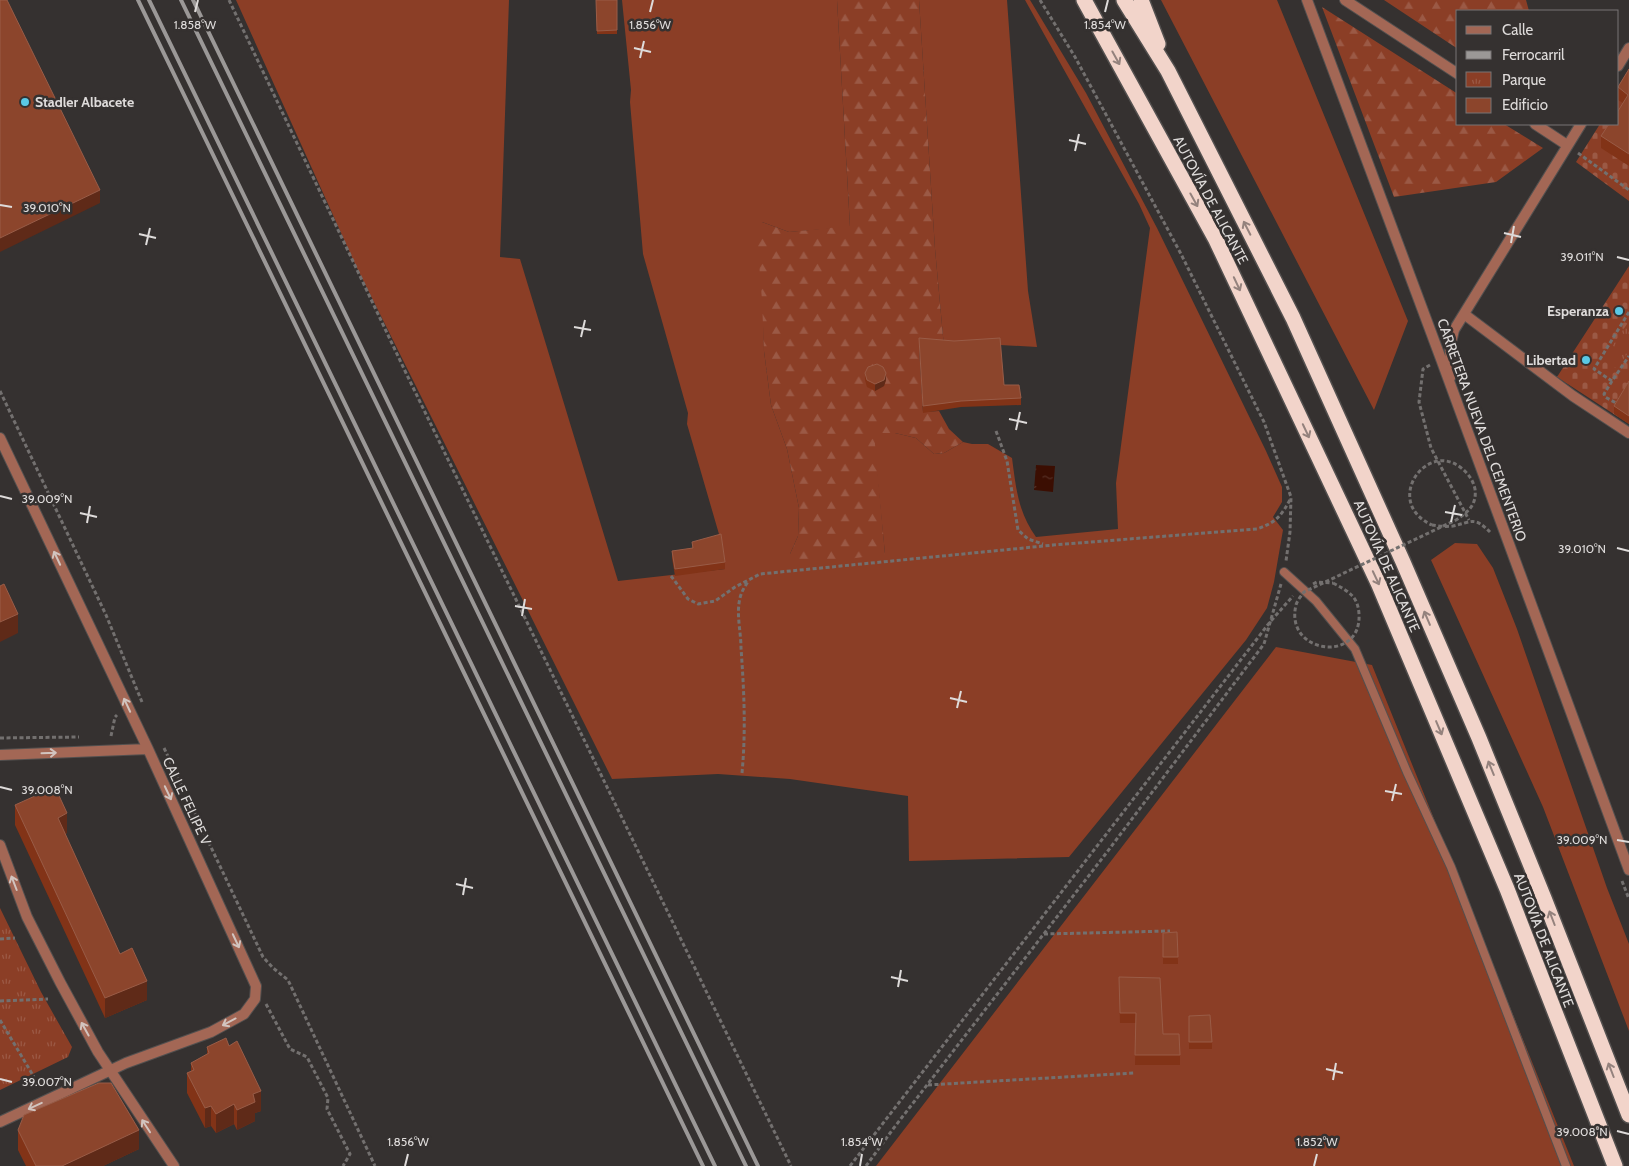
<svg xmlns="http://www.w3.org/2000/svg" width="1629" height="1166" font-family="Cabin,sans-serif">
<defs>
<pattern id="forest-firs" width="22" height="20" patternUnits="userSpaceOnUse" patternTransform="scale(1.25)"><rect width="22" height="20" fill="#8b3e26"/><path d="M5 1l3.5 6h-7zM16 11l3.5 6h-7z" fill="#9b5945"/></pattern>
<pattern id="cemetery-stones" width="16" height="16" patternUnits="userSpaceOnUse" patternTransform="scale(1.25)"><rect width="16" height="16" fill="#8b3e26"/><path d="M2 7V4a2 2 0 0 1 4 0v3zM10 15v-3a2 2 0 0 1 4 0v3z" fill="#9b5945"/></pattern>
<pattern id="park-tufts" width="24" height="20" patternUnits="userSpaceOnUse" patternTransform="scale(1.25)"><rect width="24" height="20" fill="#8b3e26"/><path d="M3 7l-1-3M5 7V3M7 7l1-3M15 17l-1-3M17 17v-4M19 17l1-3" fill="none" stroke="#9b5945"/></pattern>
<pattern id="water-ripples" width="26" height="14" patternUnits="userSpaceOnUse" patternTransform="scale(1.25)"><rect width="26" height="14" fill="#3b0e02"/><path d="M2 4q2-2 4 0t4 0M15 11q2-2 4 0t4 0" fill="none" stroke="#573026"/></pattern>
</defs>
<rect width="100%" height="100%" fill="#353130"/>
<path fill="#8b3e26" d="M236 0H509L500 257 520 259 618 581 725 569 721 541 687 424 688 413 643 254 630 102 631 90 622 0H837L850 227 789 232 762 222 764 351 771 405 787 449 799 508 798 536 790 554H885L873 433H895L916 438 934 454 944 453 963 442 972 444H988L1012 458C1016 488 1018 512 1036 537L1118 529 1116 483 1150 228 1139 204 1025 0H1030L1086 93 1157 228 1266 451 1282 487V502L1273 517 1283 530 1274 582 1267 608 1246 640 1069 857 909 861 908 796 790 779 718 774 612 779 356 266Z
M919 0H1007L1028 291 1037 347 1000 345 944 347 935 249Z
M1161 0H1277L1408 321 1374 410Z
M1455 543 1477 544 1493 568 1517 629 1607 888 1629 944V1031L1543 807 1431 560Z
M1276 647 1372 665 1574 1166H876Z"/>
<path fill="url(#forest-firs)" d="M837 0H919L935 249 944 347 919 346 923 412 939 411 949 429 963 442 944 453 934 454 916 438 895 433H874L885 554 797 566 790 554 798 536 799 508 787 449 771 405 764 351 762 300 756 226 762 222 789 232 850 226Z
M1384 0H1526L1529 11H1458V49Z
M1322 7 1458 94V124H1504L1543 148 1496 182 1394 197Z"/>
<path fill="url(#cemetery-stones)" d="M1629 78V201L1576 162 1600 124H1618V96Z
M1629 266V424L1557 377Z"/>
<path fill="url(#park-tufts)" d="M1629 321V351L1617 369 1603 360Z
M0 908 41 992 72 1047 68 1057 0 1090Z"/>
<path fill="url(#water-ripples)" d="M1036 465 1055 466 1053 492 1034 490Z"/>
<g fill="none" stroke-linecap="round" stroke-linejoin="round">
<g stroke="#53504f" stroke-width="10">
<path id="service" d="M1284 572 1316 601 1355 649 1407 772 1451 867 1566 1166"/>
</g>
<g stroke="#53504f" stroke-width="12">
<path id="minor" d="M1307 0 1441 359 1629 870
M1345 0 1458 74
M1618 66 1629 48
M1535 124 1567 145
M1464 314 1573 396 1629 433
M1450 378 1451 371 1450 347 1454 330 1581 124
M0 438 148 749 256 986 255 999 244 1014 211 1032 126 1063 0 1122
M0 755 148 749
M0 845 27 917 60 982 98 1052 174 1166"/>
</g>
<g stroke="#53504f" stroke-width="18">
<path id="motorway" d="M1084 0 1216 240 1379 585 1507 889 1615 1166
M1124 0 1168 71 1293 318 1403 562 1479 738 1544 898 1629 1115
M1141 0 1158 44"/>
</g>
<path stroke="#73706f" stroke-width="3" stroke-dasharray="4 2.5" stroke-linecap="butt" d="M229 0 406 373 791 1166
M1040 0 1075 57 1181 254 1264 422 1291 497 1290 532 1286 561
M1578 153 1629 190
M1629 312 1594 369 1612 381 1629 356
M1430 365 1423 369 1419 402 1431 448 1469 520
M1612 381 1604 394 1605 397 1618 404
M0 391 106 615 142 702
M996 431 1007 461 1018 530 1028 539 1043 544
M1432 525C1438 526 1446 527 1453 526 1472 522 1474 516 1490 532
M1052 545 1257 529C1277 522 1281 516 1291 498
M671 576 688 599 698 604 715 601 735 587 760 574 1054 545
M1313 584 1317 582 1333 583
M111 736 115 717 117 715
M0 738 79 737
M164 748 263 957 273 968 288 980 375 1166
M742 773C746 731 744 690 741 648 741 632 736 614 740 598 741 593 745 585 749 581
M1622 881 1629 899
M1044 934 1170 931
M0 939 15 938
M0 1001 48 999
M266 1004 290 1049 307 1057 328 1098 327 1109 350 1154 343 1166
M0 1020 34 1077
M928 1085 1134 1073
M850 1166 1270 622 1293 596
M866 1166 893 1129 1104 856 1264 644 1281 584"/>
<use href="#service" stroke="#a36755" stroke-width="8"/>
<use href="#minor" stroke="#a36755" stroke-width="10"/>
<use href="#motorway" stroke="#f2d4ca" stroke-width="15"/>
<path stroke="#9b9897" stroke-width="4" d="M138 0 703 1166
M149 0 715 1166
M181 0 746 1166
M193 0 758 1166"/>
<path stroke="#73706f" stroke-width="3" stroke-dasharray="4 2.5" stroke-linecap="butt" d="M1333 583C1348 591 1358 596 1359 614 1362 664 1284 654 1296 605 1297 601 1301 596 1304 592L1456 520C1468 512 1477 505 1475 489 1473 480 1468 473 1460 467 1425 441 1383 503 1432 525"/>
</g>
<path fill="#823317" d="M596 0H617V34H597Z
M1629 69V166L1601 148V136L1623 103 1618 100V87Z
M919 338 1004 385 1021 398V405L961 407 923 413Z
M865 373 886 380 884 386 875 391 867 387 865 380Z
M1629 381V424L1614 414V406Z
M692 542 725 562V569L675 576 672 558V551L692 548Z
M15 805 67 833 65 834 120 954 147 1000 105 1018 15 825Z
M1177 932 1178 964H1163V933Z
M1119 977 1180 1055V1065H1135L1136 1023H1120Z
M1189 1016 1212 1042V1049H1189Z
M229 1046 261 1111 255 1113V1121L237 1130 234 1124 216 1133 211 1126 205 1128 187 1093V1073L191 1072V1063L207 1055V1047Z
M18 1130 139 1149 103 1166H26L18 1150Z"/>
<path fill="#5f2a18" d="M100 190V203L0 252V238Z
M886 373V380L884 386 875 391V384Z
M18 614V633L0 642V622Z
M67 813V833L58 838V818Z
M147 981V1000L105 1018V998Z
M261 1091V1111L255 1113V1121L237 1130V1110L253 1094Z
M234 1104V1124L216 1133V1114Z
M211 1106V1126L205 1128V1108Z
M139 1130V1149L103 1166H62Z"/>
<path fill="#8c452c" stroke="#995c47" d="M0 0H7L100 190 0 238Z
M596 0H617V30L597 31Z
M1629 69V154L1601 136 1609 124H1618V111L1628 95 1618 87Z
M919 338 954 341 1000 338 1004 385H1019L1021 398 961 401 923 406Z
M877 364 883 367 886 373 884 380 875 384 867 380 865 373 868 367Z
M1629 381V416L1614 406Z
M721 534 725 562 675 569 672 551 693 548 692 542Z
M4 584 18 614 0 622V586Z
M55 787 67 813 58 818 120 954 132 948 147 981 105 998 15 805Z
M1177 932 1178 957H1163V933Z
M1119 977 1160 978 1163 1034H1179L1180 1055H1135L1136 1013H1120Z
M1210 1015 1212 1042H1189V1016Z
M226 1038 229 1046 237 1041 261 1091 253 1094 255 1102 237 1110 234 1104 216 1114 211 1106 205 1108 187 1073 194 1070 191 1063 209 1053 207 1047Z
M99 1083H111L139 1130 62 1166H36L18 1130 24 1115Z"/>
<defs><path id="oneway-shaft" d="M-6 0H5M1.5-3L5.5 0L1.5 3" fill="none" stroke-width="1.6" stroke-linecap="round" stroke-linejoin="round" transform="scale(1.25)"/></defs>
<g stroke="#94827d">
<use href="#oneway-shaft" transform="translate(1116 58) rotate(61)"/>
<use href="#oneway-shaft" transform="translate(1194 200) rotate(61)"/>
<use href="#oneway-shaft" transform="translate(1247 228) rotate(-117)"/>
<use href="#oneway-shaft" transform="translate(1237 284) rotate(65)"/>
<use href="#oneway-shaft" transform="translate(1306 431) rotate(65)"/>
<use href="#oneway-shaft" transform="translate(1376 578) rotate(65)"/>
<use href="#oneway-shaft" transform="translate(1427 618) rotate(-113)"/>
<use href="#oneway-shaft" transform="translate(1439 728) rotate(67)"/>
<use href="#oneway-shaft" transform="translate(1491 768) rotate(-112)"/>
<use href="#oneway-shaft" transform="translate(1552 918) rotate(-111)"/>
<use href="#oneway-shaft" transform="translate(1611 1070) rotate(-111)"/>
</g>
<g stroke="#d2c4bf">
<use href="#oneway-shaft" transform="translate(57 558) rotate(-115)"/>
<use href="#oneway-shaft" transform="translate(127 705) rotate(-115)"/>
<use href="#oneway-shaft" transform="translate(49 753) rotate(-2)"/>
<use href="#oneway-shaft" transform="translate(168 793) rotate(65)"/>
<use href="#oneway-shaft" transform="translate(14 883) rotate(-111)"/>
<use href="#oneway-shaft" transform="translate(236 941) rotate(65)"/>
<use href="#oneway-shaft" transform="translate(229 1022) rotate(152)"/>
<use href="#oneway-shaft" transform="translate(85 1029) rotate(-119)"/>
<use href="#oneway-shaft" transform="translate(35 1106) rotate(155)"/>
<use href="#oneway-shaft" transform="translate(146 1126) rotate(-123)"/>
</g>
<path fill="none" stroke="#dedbda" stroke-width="2" d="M195 12 198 0M650 12 653 0M1105 12 1108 0M634 48 651 52M640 58 644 41M1069 140 1086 144M1075 151 1079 134M0 205 12 207M1504 233 1521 237M139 234 156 238M1511 243 1514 226M146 245 150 228M1617 257 1629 260M574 327 591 330M581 337 585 320M1009 419 1027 423M1016 430 1020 412M0 496 12 499M1445 512 1462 515M80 513 97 517M1451 522 1455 505M87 523 90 506M1617 548 1629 551M515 606 532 609M522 616 525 599M950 698 967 702M957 708 961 691M0 787 12 790M1385 791 1402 794M1392 801 1396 784M1617 840 1629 842M456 884 473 888M463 895 466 878M891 977 908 981M898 987 901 970M1326 1069 1343 1073M0 1079 12 1082M1333 1080 1336 1063M1617 1131 1629 1134M405 1166 408 1154M860 1166 862 1154M1314 1166 1317 1154"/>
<g fill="#5ac8e5" stroke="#353130" stroke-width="2">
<circle cx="25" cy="102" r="5"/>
<circle cx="1619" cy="311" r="5"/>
<circle cx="1586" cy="360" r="5"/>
</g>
<g text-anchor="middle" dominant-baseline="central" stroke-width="5" stroke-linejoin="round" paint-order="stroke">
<g font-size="14" font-weight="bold" fill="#dedbda" stroke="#353130" text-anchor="end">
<text x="35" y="102" text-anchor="start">Stadler Albacete</text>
<text x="1609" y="311">Esperanza</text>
<text x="1576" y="360">Libertad</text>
</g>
<g font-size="14" fill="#dedbda" stroke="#353130">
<text transform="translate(1211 200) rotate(62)">AUTOVÍA DE ALICANTE</text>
<text transform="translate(1482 430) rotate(70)">CARRETERA NUEVA DEL CEMENTERIO</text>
<text transform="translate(1387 566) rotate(66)">AUTOVÍA DE ALICANTE</text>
<text transform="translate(187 801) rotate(65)">CALLE FELIPE V</text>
<text transform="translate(1544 940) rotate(69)">AUTOVÍA DE ALICANTE</text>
</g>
</g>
<g font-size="12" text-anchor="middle" fill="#dedbda" stroke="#353130" stroke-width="5" stroke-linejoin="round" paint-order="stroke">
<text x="195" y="29">1.858°W</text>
<text x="650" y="29">1.856°W</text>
<text x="1105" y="29">1.854°W</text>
<text x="47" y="212">39.010°N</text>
<text x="1582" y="261">39.011°N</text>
<text x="47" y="503">39.009°N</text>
<text x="1582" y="553">39.010°N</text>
<text x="47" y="794">39.008°N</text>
<text x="1582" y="844">39.009°N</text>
<text x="47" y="1086">39.007°N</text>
<text x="1582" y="1136">39.008°N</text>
<text x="408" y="1146">1.856°W</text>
<text x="862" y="1146">1.854°W</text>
<text x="1317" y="1146">1.852°W</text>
</g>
<rect x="1456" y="10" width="162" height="115" fill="#353130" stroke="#797574"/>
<rect x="1466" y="26" width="25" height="8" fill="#a36755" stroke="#797574"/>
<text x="1502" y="35" font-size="15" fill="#dedbda">Calle</text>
<rect x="1466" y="51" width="25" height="8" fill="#9b9897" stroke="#797574"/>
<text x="1502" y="60" font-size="15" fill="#dedbda">Ferrocarril</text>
<rect x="1466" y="72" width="25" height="15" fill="url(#park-tufts)" stroke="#797574"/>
<text x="1502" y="85" font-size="15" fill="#dedbda">Parque</text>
<rect x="1466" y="98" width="25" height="15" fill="#8c452c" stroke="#797574"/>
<text x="1502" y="110" font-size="15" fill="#dedbda">Edificio</text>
</svg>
